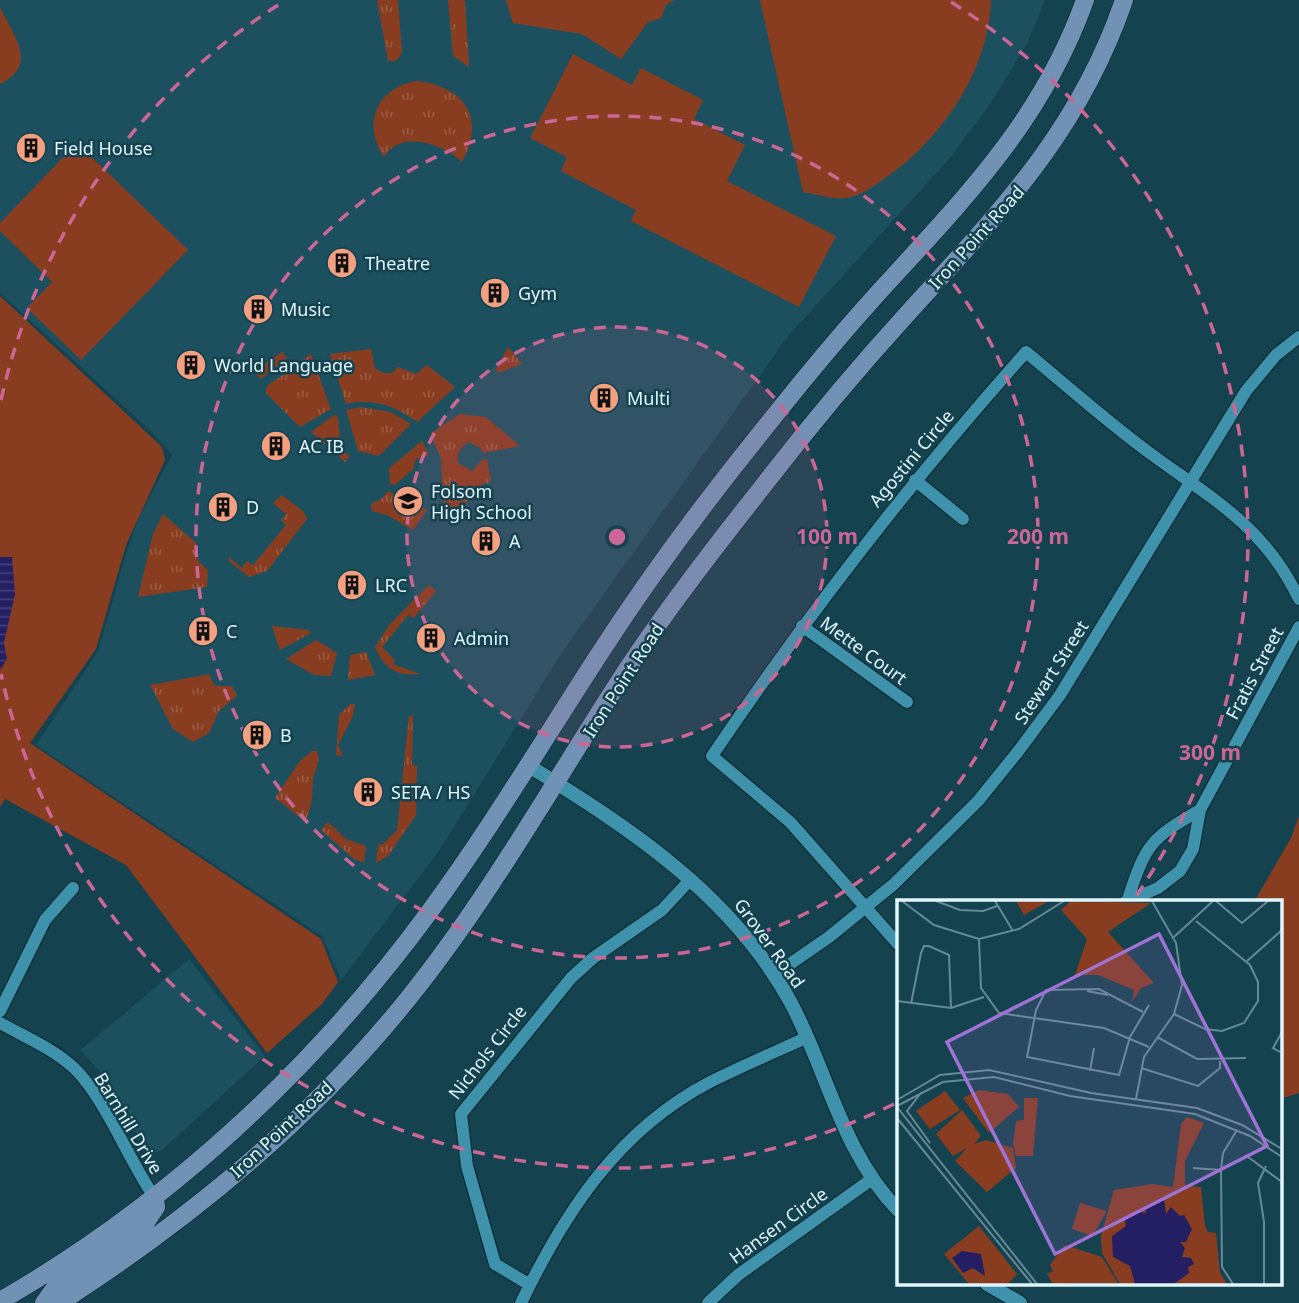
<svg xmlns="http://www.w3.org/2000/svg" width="1299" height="1303" font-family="'Noto Sans',sans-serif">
<defs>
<pattern id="grass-tufts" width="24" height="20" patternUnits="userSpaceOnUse" patternTransform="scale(1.75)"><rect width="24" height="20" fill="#883d20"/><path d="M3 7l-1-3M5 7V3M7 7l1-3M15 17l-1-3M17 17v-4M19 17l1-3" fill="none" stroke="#985a41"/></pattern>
<pattern id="water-rules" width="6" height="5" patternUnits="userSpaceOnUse" patternTransform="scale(1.75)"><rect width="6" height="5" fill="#241e62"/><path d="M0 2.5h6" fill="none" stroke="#433f7a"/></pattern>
</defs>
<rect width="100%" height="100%" fill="#15424f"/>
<path fill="#1d505f" d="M0 0H1045L1028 42 991 103 949 159 789 335 561 654 439 851 341 980 322 936 36 745 98 651 128 547 140 515 172 455 152 432 0 293Z
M189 959 265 1056 162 1150 151 1154 141 1144 106 1079 81 1050Z"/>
<path fill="url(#grass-tufts)" d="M377 0H398L402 53 396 61H388Z
M448 0H465L469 67 453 56Z
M418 81C465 87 486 119 462 162 444 144 400 129 384 157 361 123 378 86 418 81Z
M508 347 522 364 498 373 496 369Z
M371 349 375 368 383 373H392L398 367 416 374 427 365 455 387 417 422C396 406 373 398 346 404L330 354Z
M282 352 287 358 261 379 248 367 253 363 263 365Z
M311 354 331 409 300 427 266 393V387Z
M361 407 391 412 411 424 379 456 358 451 346 410Z
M460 414 486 417 520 446 483 453 480 448 469 442C461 447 456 453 458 463L472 471 483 459H487L491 480 488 484 485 482 454 515 443 501 441 458 430 434Z
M334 415 338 417 340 438 345 453 350 456 345 462 311 432Z
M388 491 427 510 413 530 387 515 372 511 371 504 381 499Z
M282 495 303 511 307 519 267 571 249 577 229 561V557L242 568 247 561 253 565 286 525 281 520 286 514 273 503Z
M163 514 196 543 198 561 208 570 207 587 138 597 153 534Z
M429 585 436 591 414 618 408 615 382 647 395 660 393 664 420 674C397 676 385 670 375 647L390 624Z
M272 626 309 630 311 633 280 650Z
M316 640 337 653 331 676 314 675 286 659Z
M366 652 375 675 348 680 350 655Z
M210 674 211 680 216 686H232L237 696 219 711 209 733 193 742 173 729 150 685Z
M350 704H355L353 716 338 745 343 756 336 755 339 715Z
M413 715 412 765 417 766 416 815 388 856 376 863 378 845 383 844 397 830 409 716Z
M312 751H317C322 764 313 770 313 783 312 798 312 807 305 821L275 798 299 762Z
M328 822 346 839 366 846 364 863 354 859 321 830Z"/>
<path fill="#883d20" d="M506 0H674L666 5 661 18 648 22 621 59 582 34 513 23Z
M760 0H991C989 71 941 140 884 179 873 187 860 196 846 198 833 200 816 194 803 192Z
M0 7C14 37 39 65 0 84Z
M573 54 632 85 641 68 703 100 694 119 745 145 727 181 836 236 799 307 631 221 636 210 561 171 567 157 530 138Z
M77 143 188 250 81 360 27 308 52 282 0 231V223Z
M0 296 162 447 165 460 126 545 96 649 30 743 321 939 338 982 322 1004 267 1053 126 865 5 799 0 807Z
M422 441 429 455 416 459 413 469 395 485 390 484 389 468Z
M1299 816V1093L1280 1099V902H1254L1291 838Z"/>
<path fill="url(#water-rules)" d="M0 557H12L15 594 4 643 7 659 0 670Z"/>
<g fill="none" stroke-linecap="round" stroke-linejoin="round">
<g stroke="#0c262e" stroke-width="14">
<path id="minor" d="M915 480 963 519
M802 626 907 702
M1128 899C1146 844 1150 839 1200 810
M1125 902 1158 888 1180 871 1193 849 1200 810 1299 627
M898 944 790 822 712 756C808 614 912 480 1026 352 1066 385 1105 420 1147 451 1210 498 1263 524 1299 599
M774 975 829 937 894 884 978 801 1020 749 1060 695 1246 391 1276 355 1299 337
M0 1011 45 920 73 888
M0 1023C25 1037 54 1049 74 1068 106 1099 128 1160 155 1198
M530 1285 495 1264 467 1166 461 1114 571 978 593 958 662 910 691 879
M521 1303C565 1212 618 1130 710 1082 742 1066 775 1052 808 1037
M708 1303 738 1275 872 1179"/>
</g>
<g stroke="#0c262e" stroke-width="16">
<path id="tertiary" d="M529 766C630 828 733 896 791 1003 828 1073 842 1152 898 1210
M987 1284 1020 1303"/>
</g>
<g stroke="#0c262e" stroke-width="19">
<path id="secondary" d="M0 1301C169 1204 315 1068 430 911 491 828 544 739 600 653 642 588 688 525 736 464 782 406 829 347 879 292 963 200 1042 121 1085 0
M44 1303 57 1285 146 1222 156 1207 155 1198
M59 1303C190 1219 314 1117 411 995 493 892 556 778 628 668 669 606 714 548 760 490 807 429 856 370 908 313 999 213 1079 132 1124 0"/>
</g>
<use href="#minor" stroke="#3e92ab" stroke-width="12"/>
<use href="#tertiary" stroke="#3e92ab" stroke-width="14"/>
<use href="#secondary" stroke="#7192b5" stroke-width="18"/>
</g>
<circle cx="617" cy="537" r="210" fill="#cc6694" fill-opacity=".12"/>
<g fill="none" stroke="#cc6694" stroke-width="3.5" stroke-dasharray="12 9">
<circle cx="617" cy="537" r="210"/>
<circle cx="617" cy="537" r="421"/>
<path d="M894 1104A631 631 0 0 1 1 674M1 400A631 631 0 0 1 283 2M951 2A631 631 0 0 1 1134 899"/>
</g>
<defs>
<g id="building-disc" transform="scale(1.575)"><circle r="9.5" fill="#f3a081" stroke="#15424f"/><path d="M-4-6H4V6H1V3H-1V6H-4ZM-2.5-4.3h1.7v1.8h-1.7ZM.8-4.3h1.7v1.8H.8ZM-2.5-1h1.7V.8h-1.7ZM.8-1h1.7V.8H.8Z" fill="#111"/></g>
<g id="school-disc" transform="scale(1.575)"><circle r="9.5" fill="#f3a081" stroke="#15424f"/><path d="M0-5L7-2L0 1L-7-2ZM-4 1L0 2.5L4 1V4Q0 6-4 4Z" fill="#111"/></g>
</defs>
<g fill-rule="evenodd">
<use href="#building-disc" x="31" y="148"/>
<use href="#building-disc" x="342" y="263"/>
<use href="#building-disc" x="495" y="293"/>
<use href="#building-disc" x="258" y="309"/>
<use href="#building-disc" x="191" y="365"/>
<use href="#building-disc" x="604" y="398"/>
<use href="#building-disc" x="276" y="446"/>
<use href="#school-disc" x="408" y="501"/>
<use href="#building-disc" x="223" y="507"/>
<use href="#building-disc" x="486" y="541"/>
<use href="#building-disc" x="352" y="585"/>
<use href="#building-disc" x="203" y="631"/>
<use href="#building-disc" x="431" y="638"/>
<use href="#building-disc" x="257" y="735"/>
<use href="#building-disc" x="368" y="792"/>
</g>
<g text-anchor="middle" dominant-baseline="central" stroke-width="5" stroke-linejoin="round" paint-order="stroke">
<g font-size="18" fill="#dff6fe" stroke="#15424f" text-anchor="start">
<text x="54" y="148">Field House</text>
<text x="365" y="263">Theatre</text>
<text x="518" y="293">Gym</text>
<text x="281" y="309">Music</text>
<text x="214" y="365">World Language</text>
<text x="627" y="398">Multi</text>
<text x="299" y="446">AC IB</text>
<text x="431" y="491">Folsom<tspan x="431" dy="21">High School</tspan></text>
<text x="246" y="507">D</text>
<text x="509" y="541">A</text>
<text x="375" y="585">LRC</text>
<text x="226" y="631">C</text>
<text x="454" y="638">Admin</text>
<text x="280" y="735">B</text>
<text x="391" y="792">SETA / HS</text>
</g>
<g font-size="18" fill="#dff6fe" stroke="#15424f">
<text transform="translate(976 237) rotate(-48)">Iron Point Road</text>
<text transform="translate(911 458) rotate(-50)">Agostini Circle</text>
<text transform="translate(864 650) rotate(36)">Mette Court</text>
<text transform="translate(1051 672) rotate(-57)">Stewart Street</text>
<text transform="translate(1254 673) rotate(-62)">Fratis Street</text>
<text transform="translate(623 680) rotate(-57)">Iron Point Road</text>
<text transform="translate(770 943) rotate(54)">Grover Road</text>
<text transform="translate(487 1052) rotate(-52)">Nichols Circle</text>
<text transform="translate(129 1123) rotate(59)">Barnhill Drive</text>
<text transform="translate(281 1129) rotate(-43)">Iron Point Road</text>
<text transform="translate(778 1225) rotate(-36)">Hansen Circle</text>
</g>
</g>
<g transform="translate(897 900)">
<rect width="385" height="385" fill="#15424f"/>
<path d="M119 1H152L127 15Z" fill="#883d20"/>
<path d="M174 1 254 3 211 32 257 83 244 88 235 102 237 90 201 75H178L190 39 164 10ZM82 190 111 194 122 207 92 233 66 198ZM48 191 63 210 33 229 19 211ZM127 198H141L136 256H119L116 244 119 221 127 220ZM65 210 84 236 77 244 89 240 116 248 119 268 90 292 58 261 70 248 56 256 39 234ZM290 217 307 223 288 261V286L304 287 308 326 311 332 319 333 323 373 330 384H223L205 353 204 336 217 290 255 284 276 287 284 224ZM183 303 210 311 195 336 175 329ZM82 326 120 374 111 384H72L47 354ZM168 345 205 357 221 383 156 384 150 374 156 371 153 365Z" fill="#883d20"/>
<path d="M267 298 269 314 274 307 283 316 287 315 295 329 289 342H283L288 348 285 357 294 358 297 364 291 367 292 373 277 384H238L233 366 216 357 215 336 229 326 228 321 237 312 249 313 248 306ZM65 351 84 354 88 376 76 368 66 373 55 358Z" fill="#241e62"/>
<path fill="none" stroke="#668a95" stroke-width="2" d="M5 1 37 25 82 39 122 29 167 1M39 1 63 10 86 11 100 6M98 1 116 31M319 1 345 23 371 1M277 37 316 1M82 39 84 88 102 113 207 128 252 147M350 61 385 30M190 91 211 95M0 101 54 108 87 97M14 104 24 53 27 46H32L52 55 54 108M246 112 202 89 149 90 139 110 130 157 222 175 233 137 252 105M277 114 308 129 325 131 347 123 361 101V82L353 65 299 21M385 132 376 148 385 153M260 137 300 159 349 158M244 168 301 186 323 168V161M193 171 197 148M24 193 10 211 33 243M239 199 247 157 277 114 285 85 279 43 255 1M0 200 43 175 92 170 194 193 300 208 345 225 385 249M0 206 46 182 97 177 173 196 298 214 353 236 385 257M0 207 140 384M0 218 135 384M351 257 385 282M296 268 324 270M336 384 325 367 324 270 326 253 340 230M367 384V322L361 283 369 266"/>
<path fill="#9e73d5" fill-opacity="0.15" stroke="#9e73d5" stroke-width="3.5" d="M262 34 370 246 158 354 50 142Z"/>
<rect width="385" height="385" fill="none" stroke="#dff6fe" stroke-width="3.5"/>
</g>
<circle cx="617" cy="537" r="10" fill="#cc6694" stroke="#15424f" stroke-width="3.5"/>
<g font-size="21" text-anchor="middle" font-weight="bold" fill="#cc6694" stroke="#15424f" stroke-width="5" stroke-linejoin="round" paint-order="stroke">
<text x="827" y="544">100 m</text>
<text x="1038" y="544">200 m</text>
<text x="1210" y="760">300 m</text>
</g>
</svg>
